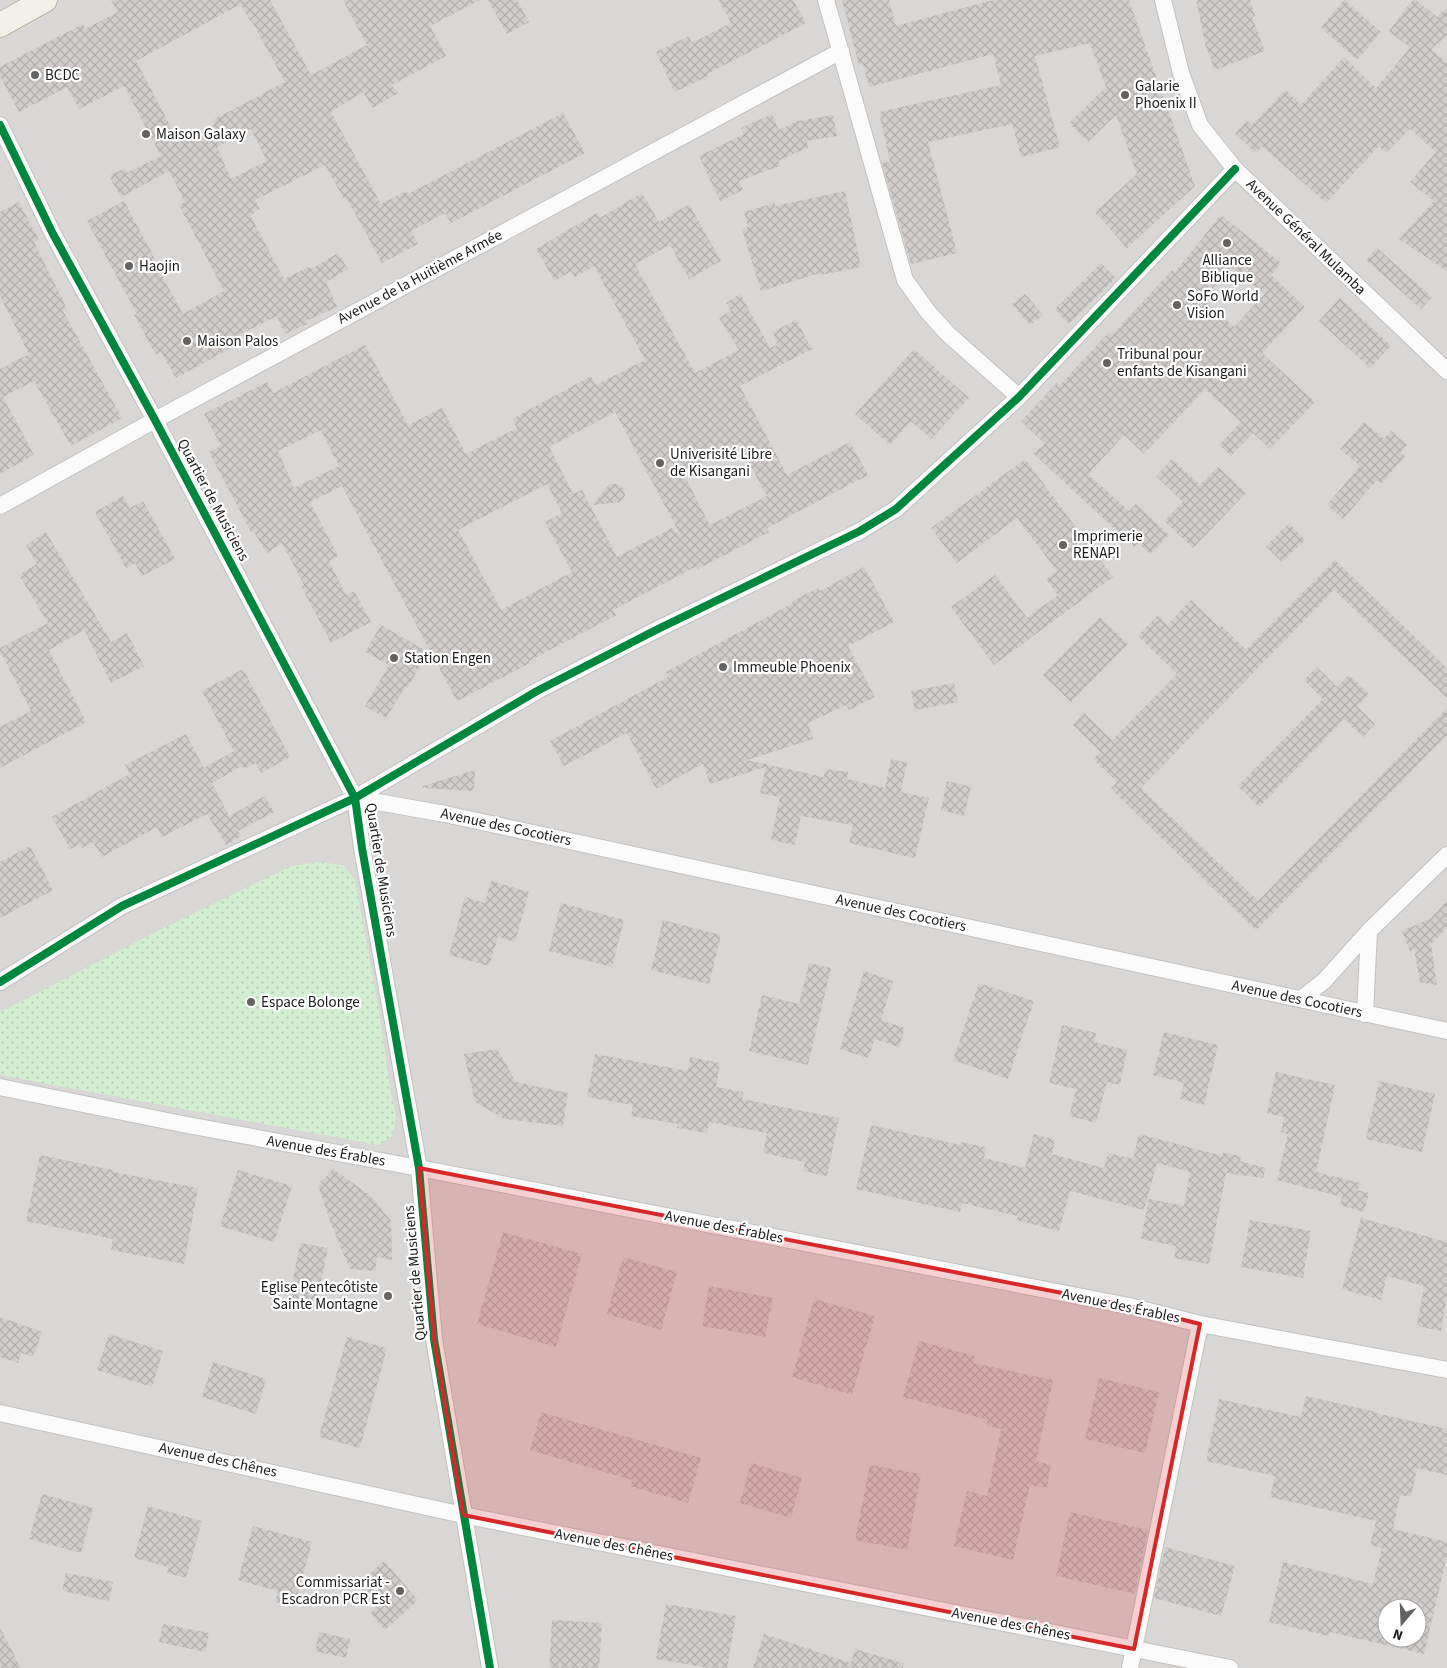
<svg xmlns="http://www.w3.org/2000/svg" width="1447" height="1668" font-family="'Source Sans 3',sans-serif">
<defs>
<pattern id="park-dots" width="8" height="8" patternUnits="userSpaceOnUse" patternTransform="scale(1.25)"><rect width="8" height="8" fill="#d2efd1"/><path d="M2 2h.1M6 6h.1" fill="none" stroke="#b4ccb3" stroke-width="1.8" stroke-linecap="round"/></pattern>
<pattern id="building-cross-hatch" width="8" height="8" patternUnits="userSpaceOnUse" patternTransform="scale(1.25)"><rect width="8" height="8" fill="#d0cdcb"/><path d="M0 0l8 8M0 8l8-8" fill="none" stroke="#b2afae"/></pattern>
</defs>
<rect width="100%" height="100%" fill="#e9e7e4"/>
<path fill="#d8d7d5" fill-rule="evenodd" d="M0 0H1447V1668H0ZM1387 1608H1417V1638H1387Z"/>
<path fill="url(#park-dots)" d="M319 862 343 865 355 880 379 1010 390 1089 396 1116 392 1136 378 1145 0 1075V1012L158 931 291 866Z"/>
<path fill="url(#building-cross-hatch)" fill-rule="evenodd" d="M111 0H270L311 75 367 45 343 0H480L430 26 446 56 392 85 398 93 373 108 363 92 331 112 381 204 406 191 408 194 563 113 585 153 451 223 445 213 411 231 418 244 382 263 346 197 344 199 325 165 255 200 260 209 250 215 284 279 309 267 311 269 338 253 348 269 326 282 337 307 306 321 307 324 285 334 277 316 237 336 240 343 176 378 161 352 156 355 134 315 137 314 87 221 124 201 161 270 159 271 183 314 224 291 179 205 185 202 169 171 121 197 109 176 125 168 127 173 161 156 124 86 79 109 67 87 19 112 0 76V67L83 24 85 29 118 12ZM241 4 250 21 251 20 285 82 213 120 215 124 179 142 136 61ZM251 129 267 161 231 179 217 147Z
M488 0H517L529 22 507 34Z
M719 0H793L806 23 707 74 708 76 675 92 656 52 689 36 692 43 731 23Z
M842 0H889L896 26 993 0H1129L1195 186 1127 248 1095 212 1137 174 1116 115 1088 142 1069 123 1106 87 1090 43 1035 56 1060 147 1021 157 1012 124 928 142 957 253 911 264 882 163 890 162 879 112 1001 85 993 54 869 87 863 64 859 65Z
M1196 0H1250L1255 16 1252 17 1265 51 1215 70 1206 47Z
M1344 0 1381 32 1357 60 1321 27Z
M1413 0H1416L1437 17 1447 8V35L1431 49 1447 63V271L1399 239 1434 201 1410 182 1436 152 1410 129 1386 153 1379 146 1326 203 1262 146 1256 153 1235 134 1247 121 1252 125 1286 90 1301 105 1344 57 1376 88 1410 48 1389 31Z
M772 114 779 130 798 121 833 115 837 136 806 141 809 147 778 161 780 166 739 181 743 190 720 201 699 156 744 134 741 128Z
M845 191 861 267 820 275V273L761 291 742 229 748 227 744 212 774 203 775 206Z
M642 193 659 222 689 204 721 261 689 279 670 245 635 264 695 373 739 350 719 318 731 311 726 303 740 294 770 348 777 345 773 332 796 320 812 349 740 386 787 475 850 442 868 475 767 528 769 532 698 569 697 566 613 610 616 615 529 661 530 663 457 701 342 486 310 502 338 556 329 561 346 595 354 591 371 622 331 643 301 586 304 585 282 543 267 553 253 531 251 532 209 452 221 446 204 414 267 382 273 393 365 345 408 425 442 408 466 454 517 428 512 419 591 376 596 385 645 360 594 266 575 277 571 271 555 281 536 249 597 213 600 218ZM615 412 681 536 672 528 617 557 582 490 573 494 549 447ZM321 430 339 466 294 488 278 451ZM739 444 767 496 710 525 683 473ZM547 484 562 513 545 522 572 572 501 610 458 530Z
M19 202 39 240 34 242 67 309 63 311 122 418 71 446 34 381 3 397 34 455 0 474V369L29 354 0 296V212Z
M1221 215 1281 263 1271 275 1305 307 1262 353 1315 402 1270 449 1253 433 1231 456 1219 445 1241 422 1205 389 1144 454 1124 435 1088 474 1129 511 1136 504 1169 535 1150 554 1138 543 1134 547 1033 453 1045 444 1021 421 1057 383 1060 385 1109 332 1112 335 1172 270 1175 272ZM1231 267 1265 294 1234 327 1204 299Z
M1377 248 1432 297 1421 309 1366 260Z
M1101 263 1116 278 1069 324 1055 309Z
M1025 294 1043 315 1030 325 1012 304Z
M1340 298 1391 346 1370 368 1319 321Z
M914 349 969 398 931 439 911 421 890 445 855 414Z
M1364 422 1384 439 1391 431 1407 445 1400 453 1405 456 1381 484 1377 480 1343 519 1327 505 1360 466 1340 449Z
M1025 459 1113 577 994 665 951 607 995 575 1027 618 1058 595 1046 579 1057 571 1017 518 957 563 931 528Z
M1172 459 1200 485 1218 467 1246 493 1193 548 1164 521 1183 502 1156 476Z
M610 484H618L624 489 625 496 620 502 593 505Z
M123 496 130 508 143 501 175 559 142 576 135 563 126 568 95 512Z
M1289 523 1305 540 1282 562 1266 546Z
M46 532 111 642 127 633 144 666 111 683 84 630 49 650 86 722 0 768V727L31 711 0 651V648L48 623 19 575 37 564 26 545Z
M1335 560 1447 668V698L1334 590 1141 788 1258 901 1447 708V735L1256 930 1111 789 1117 782 1093 759 1100 752 1073 725 1084 713 1112 740 1177 674 1138 636 1158 615 1167 625 1191 600 1219 627 1221 625 1246 650Z
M864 567 894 622 848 646 875 697 849 710 846 705 808 723 813 739 747 760 824 777 825 769 848 772 847 779 885 788 891 759 907 763 901 792 929 798 915 858 849 843 853 825 801 816 795 845 771 840 780 797 760 793 766 767 710 784 703 764 656 789 627 733 564 766 550 741 668 677 666 672 793 603 792 601 818 588 820 591Z
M1100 617 1128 644 1071 702 1043 675Z
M381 625 428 652 408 687 406 686 386 718 365 706 389 665 365 652Z
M1317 667 1337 687 1349 675 1369 694 1357 706 1375 724 1363 737 1344 719 1259 807 1238 786 1323 699 1304 680Z
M243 669 290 757 261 773 256 763 244 769 242 766 212 783 229 816 265 796 274 812 238 831 241 836 226 845 207 814 162 837 157 827 102 857 93 842 82 848 80 844 70 849 52 817 130 774 125 765 186 734 204 768 234 751 202 691Z
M954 683 958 702 915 710 911 691Z
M475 770 474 791 423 788V786Z
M947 781 971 787 964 816 941 810Z
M30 846 53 890 0 918V862Z
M491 881 529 892 515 942 498 937 489 966 449 955 465 897 485 903Z
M1447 901V928L1431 944 1437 985 1420 982 1414 949 1410 951 1402 931 1430 919Z
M561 903 624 920 612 967 549 951Z
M663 920 721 935 709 984 651 970Z
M809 963 831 968 808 1065 749 1051 762 995 799 1004Z
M864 971 893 981 881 1020 905 1028 899 1047 875 1039 868 1058 840 1049Z
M979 983 1034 1001 1008 1079 953 1060Z
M1062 1025 1096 1033 1094 1042 1127 1050 1120 1085 1107 1082 1096 1123 1069 1116 1076 1089 1049 1083Z
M1164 1032 1218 1045 1204 1105 1180 1099 1184 1083 1153 1075Z
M497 1049 516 1082 568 1093 563 1126 505 1119 475 1102 464 1054Z
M595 1054 688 1071 690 1057 720 1063 716 1087 743 1092 742 1099 839 1118 827 1176 803 1171 805 1162 763 1153 767 1133 709 1122 707 1133 677 1128 678 1124 631 1116 633 1105 587 1097Z
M1276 1072 1335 1085 1316 1172 1360 1183 1358 1190 1369 1193 1364 1212 1340 1205 1342 1197 1277 1180 1288 1134 1281 1132 1284 1117 1267 1113Z
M1379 1081 1435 1094 1422 1152 1366 1139Z
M871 1125 960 1145V1142L986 1147 984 1158 1025 1168 1034 1134 1055 1140 1052 1154 1104 1168 1108 1153 1133 1159 1139 1134 1223 1156V1153L1241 1156 1240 1161 1266 1168 1263 1178 1226 1173 1209 1264 1174 1258 1176 1246 1141 1239 1149 1199 1184 1206 1190 1172 1157 1163 1144 1210 1070 1191 1059 1231 1017 1220 1018 1216 962 1203 960 1212 856 1189Z
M40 1155 113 1170V1172L198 1188 184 1264 111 1250 113 1239 26 1221Z
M333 1169 371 1196 391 1221 392 1260 377 1257 375 1271 350 1269 331 1224 318 1185Z
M238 1170 292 1186 274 1242 220 1226Z
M1361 1218 1447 1242V1295L1441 1331 1417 1326 1424 1286 1387 1276 1381 1300 1342 1289Z
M1250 1220 1311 1231 1303 1278 1241 1267Z
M503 1232 582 1254 556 1347 477 1324Z
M300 1243 328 1248 315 1311 288 1306Z
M623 1257 677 1272 661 1330 607 1314Z
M709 1286 773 1298 765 1337 702 1326Z
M814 1299 875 1316 852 1395 792 1377Z
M0 1317 42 1332 33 1357 21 1353 18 1363 0 1357Z
M109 1334 163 1351 152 1387 97 1370Z
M347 1337 387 1348 360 1448 319 1437Z
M919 1341 975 1356 973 1363 1053 1380 1036 1461 1051 1465 1047 1488 1030 1485 1013 1560 954 1546 967 1491 987 1496 1001 1429 986 1426 988 1420 903 1397Z
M213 1362 266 1379 256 1414 202 1397Z
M1099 1378 1159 1392 1145 1453 1085 1439Z
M1306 1396 1376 1412V1413L1447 1429V1475L1417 1468 1411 1497 1400 1495 1393 1529 1447 1542V1556L1424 1654 1330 1632 1329 1636 1269 1622 1283 1562 1373 1584 1382 1548 1370 1545 1376 1521 1270 1497 1275 1476 1206 1461 1219 1399 1301 1417ZM1387 1608H1417V1638H1387Z
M541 1412 701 1458 688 1503 630 1486 632 1480 530 1450Z
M751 1463 802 1478 791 1518 740 1503Z
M870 1465 921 1474 907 1550 855 1540Z
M42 1494 93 1508 81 1553 29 1539Z
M148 1506 202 1521 186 1578 167 1573 169 1567 134 1558Z
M1070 1512 1148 1530 1135 1594 1056 1576Z
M253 1526 312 1542 294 1607 275 1602 278 1591 238 1580Z
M1165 1547 1235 1566 1221 1616 1154 1598Z
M384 1561 418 1600 385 1630 370 1613 377 1607 358 1584Z
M66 1573 113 1582 109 1601 62 1591Z
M666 1604 736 1616 727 1668H709L656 1659Z
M552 1620 602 1623 599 1668H549Z
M163 1624 209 1633 205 1652 159 1642Z
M0 1628 21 1668H0Z
M319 1632 350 1639 346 1658 315 1651Z
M764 1634 851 1663 855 1649 903 1663V1668H753Z"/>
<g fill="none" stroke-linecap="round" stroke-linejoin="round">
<g stroke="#c2c1c0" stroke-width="18">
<path id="street" d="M826 0 905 280 928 312 948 334 1019 397
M1163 0 1181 73 1200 125 1235 169 1447 371
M0 125 53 234 155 420 355 798 362 848 419 1168 434 1339 490 1668
M0 506 155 420 841 51
M355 798 445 814 1447 1031
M0 982 122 906 355 798 537 691 658 629 860 531 896 509 1019 397 1235 169
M1301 999 1324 981 1369 931 1447 855
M1365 1014 1369 931
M0 1087 182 1124 419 1168 1129 1306 1200 1324 1447 1370
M0 1413 463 1515 1230 1668
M1130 1668 1200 1324"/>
</g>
<g stroke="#90917d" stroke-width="25">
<path id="secondary" d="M0 25 45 0"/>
</g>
<use href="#street" stroke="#fcfbfb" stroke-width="16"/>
<use href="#secondary" stroke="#f2f1e9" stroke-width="24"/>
<g stroke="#fff" stroke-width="11">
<path id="cycleway" d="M0 125 53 234 155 420 355 798 362 848 419 1168 434 1339 490 1668
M0 982 122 906 355 798 537 691 658 629 860 531 896 509 1019 397 1235 169"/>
</g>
<use href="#cycleway" stroke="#00873e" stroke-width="8"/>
</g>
<path fill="#d62828" fill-opacity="0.2" stroke="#d62828" stroke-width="4" stroke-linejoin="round" d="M419 1168 1129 1306 1200 1324 1134 1649 463 1515 434 1339Z"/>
<g fill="#636261" stroke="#fff" stroke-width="2">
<circle cx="35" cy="75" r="5"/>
<circle cx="1125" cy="95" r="5"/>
<circle cx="146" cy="134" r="5"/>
<circle cx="1227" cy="243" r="5"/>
<circle cx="129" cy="266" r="5"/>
<circle cx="1177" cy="305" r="5"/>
<circle cx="187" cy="341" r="5"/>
<circle cx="1107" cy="363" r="5"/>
<circle cx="660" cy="463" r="5"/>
<circle cx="1063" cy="545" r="5"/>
<circle cx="394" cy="658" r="5"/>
<circle cx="723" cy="667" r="5"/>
<circle cx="251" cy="1002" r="5"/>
<circle cx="388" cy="1296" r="5"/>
<circle cx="400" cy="1591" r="5"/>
</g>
<g text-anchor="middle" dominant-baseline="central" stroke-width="4.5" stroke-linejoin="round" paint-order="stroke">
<g font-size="15" fill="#1b1b1b" stroke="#fff" text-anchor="start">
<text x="45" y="75">BCDC</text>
<text x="1135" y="86">Galarie<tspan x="1135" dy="17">Phoenix II</tspan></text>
<text x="156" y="134">Maison Galaxy</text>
<text x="1227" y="260" text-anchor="middle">Alliance<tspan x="1227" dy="17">Biblique</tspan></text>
<text x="139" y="266">Haojin</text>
<text x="1187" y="296">SoFo World<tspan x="1187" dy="17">Vision</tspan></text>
<text x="197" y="341">Maison Palos</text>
<text x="1117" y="354">Tribunal pour<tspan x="1117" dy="17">enfants de Kisangani</tspan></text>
<text x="670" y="454">Univerisité Libre<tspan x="670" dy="17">de Kisangani</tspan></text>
<text x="1073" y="536">Imprimerie<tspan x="1073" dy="17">RENAPI</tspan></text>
<text x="404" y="658">Station Engen</text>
<text x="733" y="667">Immeuble Phoenix</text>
<text x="261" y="1002">Espace Bolonge</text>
<text x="378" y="1287" text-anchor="end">Eglise Pentecôtiste<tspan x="378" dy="17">Sainte Montagne</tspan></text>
<text x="390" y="1582" text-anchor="end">Commissariat -<tspan x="390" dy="17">Escadron PCR Est</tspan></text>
</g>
<g font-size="15" fill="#1b1b1b" stroke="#fff">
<text transform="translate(1306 237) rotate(44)">Avenue Général Mulamba</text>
<text transform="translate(420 277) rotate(-28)">Avenue de la Huitième Armée</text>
<text transform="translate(213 500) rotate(62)">Quartier de Musiciens</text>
<text transform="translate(506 827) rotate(12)">Avenue des Cocotiers</text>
<text transform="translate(381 870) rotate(81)">Quartier de Musiciens</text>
<text transform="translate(901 913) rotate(12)">Avenue des Cocotiers</text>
<text transform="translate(1297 999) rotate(12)">Avenue des Cocotiers</text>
<text transform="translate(326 1151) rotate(10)">Avenue des Érables</text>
<text transform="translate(724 1227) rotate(11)">Avenue des Érables</text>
<text transform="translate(415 1273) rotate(-95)">Quartier de Musiciens</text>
<text transform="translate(1121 1306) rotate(12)">Avenue des Érables</text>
<text transform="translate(218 1460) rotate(12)">Avenue des Chênes</text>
<text transform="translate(614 1545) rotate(11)">Avenue des Chênes</text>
<text transform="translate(1011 1624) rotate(11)">Avenue des Chênes</text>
</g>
</g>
<g transform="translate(1402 1623) rotate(199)"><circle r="24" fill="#ffffff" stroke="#a4a4a4"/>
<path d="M0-4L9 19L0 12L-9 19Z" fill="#636261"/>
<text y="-8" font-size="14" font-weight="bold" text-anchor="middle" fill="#1b1b1b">N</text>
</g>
</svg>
